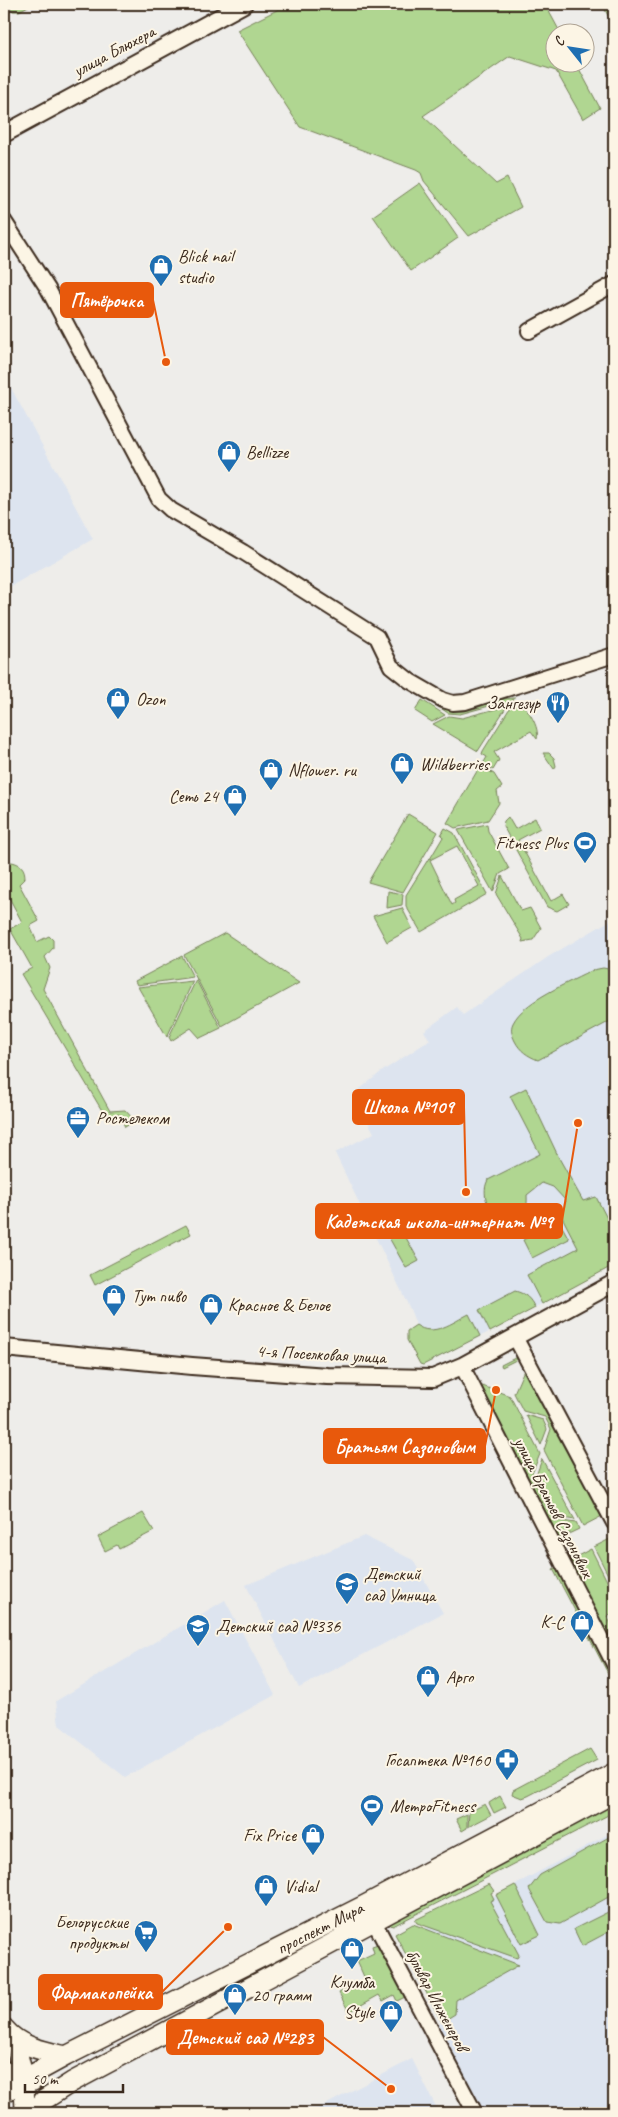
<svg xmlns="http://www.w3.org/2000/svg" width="618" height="2117" font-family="Caveat,sans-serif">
<rect width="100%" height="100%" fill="#eeedea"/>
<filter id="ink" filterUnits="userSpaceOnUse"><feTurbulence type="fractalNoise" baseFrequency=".02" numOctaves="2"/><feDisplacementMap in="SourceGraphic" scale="10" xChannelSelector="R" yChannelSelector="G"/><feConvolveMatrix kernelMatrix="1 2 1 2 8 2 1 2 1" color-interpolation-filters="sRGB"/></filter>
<g filter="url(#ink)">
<path fill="#dde4ef" d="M4 375 93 539 4 590Z
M611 920 614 926V1265L485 1334 423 1365 420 1364 407 1340V1331L416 1325 410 1309 335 1153 374 1133 354 1094 381 1072 430 1040 424 1031 457 1007 463 1015 548 957Z
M364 1536 413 1560 443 1613 299 1688 246 1585Z
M225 1600 275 1695 125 1777 59 1725 56 1701Z
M614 1831V2113H485L438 2025 443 2022 401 1946 404 1940 475 1900 481 1903Z
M412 2059 439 2113H310Z"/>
<path fill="#b0d691" stroke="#768058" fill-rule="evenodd" d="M7 4H32L19 11H13Z
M289 4H545L560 32H556V62L576 63 600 108 583 119 556 71 510 56 423 116 496 184 507 178 521 207 469 236 424 181 421 173 416 170 300 127 237 30Z
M602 4H614V27Z
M420 183 458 238 411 271 373 216Z
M415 691C429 695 440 709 453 711 474 714 494 697 515 698L509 703 493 705 460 714 448 713Z
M422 700 445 715 432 722 415 711Z
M519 701C528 709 540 727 537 739L531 731 494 752 499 760 493 770 483 764 487 757 482 754 483 751 513 703Z
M507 706 478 751 433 724 449 716 462 718Z
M543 753H549L554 758 556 766 554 769Z
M480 766 494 774 502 787 497 791 499 803 488 820 455 828 447 823Z
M408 814 438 832 403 892 368 882Z
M508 817 515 829 535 818 540 828 518 840 551 901 563 894 569 904 557 911 547 907 503 826 504 821Z
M487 824 488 831 509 869 500 874 493 892 458 830Z
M445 828 454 833 487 894 421 932 406 906V895L429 858 430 859 443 837 441 835ZM457 846 479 886 454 900 455 903 452 905 430 860Z
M12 862C21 864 25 868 25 878L19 884 39 921 30 926 37 942 49 936 53 940V948L45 957 50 968 43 989 110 1111 125 1110 135 1121 125 1127 119 1114 107 1119 21 974 32 968 10 929 22 922 4 888V863Z
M502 876 521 911 530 908 541 928 533 940 522 942 523 939 496 894Z
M388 891 403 894 402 905 387 908Z
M402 908 412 928 387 942 373 916Z
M225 933 299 983 222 1026 184 955Z
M182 956 193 977 137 985 135 981Z
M603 968 614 970V1019L538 1060C528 1056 520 1051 515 1041 512 1035 510 1029 513 1023 524 1000 571 982 593 970Z
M196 980 221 1028 200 1038 191 1028 171 1041 169 1037Z
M193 981 167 1037 138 987Z
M526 1088 559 1158 583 1201 596 1197 610 1224 614 1223V1265L542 1304 527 1275 578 1248 561 1215 566 1201 553 1187 542 1183 527 1195C528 1218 522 1221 503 1231 493 1217 479 1196 488 1180L540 1154 510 1096Z
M559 1221 569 1239 532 1258 523 1240Z
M186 1225 191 1234 95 1285 90 1275Z
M400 1227 419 1261 406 1268 387 1234Z
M515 1291C526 1294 530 1298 535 1308L490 1332 479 1310Z
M469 1314 480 1336 423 1365 420 1364 407 1340V1331L416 1325C433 1338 453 1322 469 1314Z
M515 1358H520L604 1515 583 1526 544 1450 551 1429 545 1417 523 1411 514 1393 524 1370 518 1359 502 1367 501 1365Z
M477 1384 510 1396 540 1454 531 1476 554 1520 576 1523 579 1529 556 1540Z
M526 1415 543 1420 547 1429 541 1445Z
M542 1459 575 1520 556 1517 536 1476Z
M143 1513 154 1531 119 1549 117 1545 105 1551 98 1537Z
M614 1537V1587L594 1547Z
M591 1549 614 1595V1612L607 1616 614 1630V1650L568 1561Z
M559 1566 614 1672V1680L612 1681 553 1569Z
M590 1749 597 1760 528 1796 522 1798 512 1794 513 1790Z
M500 1796 506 1807 494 1813 489 1803Z
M485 1804 491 1815 468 1827 469 1812Z
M614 1804V1812L393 1926 390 1925 392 1920Z
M467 1814V1828L462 1831 456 1819Z
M609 1837 614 1840V1894L560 1924 547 1922 529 1889 540 1875Z
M489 1884 494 1891 491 1893 494 1899 490 1901 519 1955 517 1958 417 1923 415 1920Z
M515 1885 540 1935 521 1944 496 1895Z
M614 1909V1929L582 1946 574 1929Z
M413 1924 519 1965 456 2000 455 2014 442 2022 395 1934Z
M378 1944 405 1997 397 2001 394 1995 383 2001 379 1995 349 2012 339 1993 365 1979 357 1961 374 1953 372 1946Z"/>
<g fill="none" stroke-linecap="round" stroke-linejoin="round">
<g stroke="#3b2a1e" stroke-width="18">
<path id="minor" d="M4 221 48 289 159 499 171 510 243 552 377 637 391 666 410 681 443 700 453 703 465 702 614 655
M529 331 614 284
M515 1337 614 1523
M462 1366 614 1664
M370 1914 475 2113"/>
</g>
<g stroke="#3b2a1e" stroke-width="20">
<path id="tertiary" d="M4 134 244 4
M4 1348 192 1366 327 1376 433 1378 462 1366 614 1283"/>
</g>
<g stroke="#3b2a1e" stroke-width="22">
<path id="secondary" d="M4 2028C20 2047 43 2051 66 2056
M14 2039 24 2079 25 2113
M4 2071 24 2079 33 2081
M4 2093 24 2079 66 2056 365 1905 614 1773
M34 2113 44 2100 72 2082 614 1793"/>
</g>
<use href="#minor" stroke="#fcf5e5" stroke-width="14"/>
<use href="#tertiary" stroke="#fcf5e5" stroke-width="16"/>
<use href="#secondary" stroke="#fcf5e5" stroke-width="19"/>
</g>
</g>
<defs>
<g id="shop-pin" transform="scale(1.25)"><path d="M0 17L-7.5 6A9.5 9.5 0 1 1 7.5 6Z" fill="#1f6fb2" stroke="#fcf5e5"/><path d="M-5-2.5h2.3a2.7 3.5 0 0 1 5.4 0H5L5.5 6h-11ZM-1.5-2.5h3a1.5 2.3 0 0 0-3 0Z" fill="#fff"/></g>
<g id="restaurant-pin" transform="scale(1.25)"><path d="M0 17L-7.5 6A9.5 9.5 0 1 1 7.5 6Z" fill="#1f6fb2" stroke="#fcf5e5"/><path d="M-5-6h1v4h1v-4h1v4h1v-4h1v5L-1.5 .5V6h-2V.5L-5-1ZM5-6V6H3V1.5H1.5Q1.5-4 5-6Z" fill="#fff"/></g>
<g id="stadium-pin" transform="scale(1.25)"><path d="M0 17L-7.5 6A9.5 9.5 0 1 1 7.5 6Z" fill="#1f6fb2" stroke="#fcf5e5"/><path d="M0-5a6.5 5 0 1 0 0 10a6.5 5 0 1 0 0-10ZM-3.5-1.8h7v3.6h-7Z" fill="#fff"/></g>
<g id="office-pin" transform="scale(1.25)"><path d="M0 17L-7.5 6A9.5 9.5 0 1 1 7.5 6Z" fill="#1f6fb2" stroke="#fcf5e5"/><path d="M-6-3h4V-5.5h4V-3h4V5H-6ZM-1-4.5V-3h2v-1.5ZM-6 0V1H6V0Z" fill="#fff"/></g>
<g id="school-pin" transform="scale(1.25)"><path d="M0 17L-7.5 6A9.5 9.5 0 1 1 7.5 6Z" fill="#1f6fb2" stroke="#fcf5e5"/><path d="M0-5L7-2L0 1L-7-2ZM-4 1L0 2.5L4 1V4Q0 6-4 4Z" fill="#fff"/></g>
<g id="pharmacy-pin" transform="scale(1.25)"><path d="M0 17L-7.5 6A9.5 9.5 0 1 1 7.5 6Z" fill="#1f6fb2" stroke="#fcf5e5"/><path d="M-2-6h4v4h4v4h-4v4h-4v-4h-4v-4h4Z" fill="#fff"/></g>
<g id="supermarket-pin" transform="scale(1.25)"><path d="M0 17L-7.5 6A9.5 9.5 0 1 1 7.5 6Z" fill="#1f6fb2" stroke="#fcf5e5"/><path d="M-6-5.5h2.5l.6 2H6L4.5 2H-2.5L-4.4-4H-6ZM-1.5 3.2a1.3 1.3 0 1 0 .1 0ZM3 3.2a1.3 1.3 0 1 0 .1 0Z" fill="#fff"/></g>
</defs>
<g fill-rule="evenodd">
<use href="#shop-pin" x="161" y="266"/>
<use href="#shop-pin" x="229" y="452"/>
<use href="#shop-pin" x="118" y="699"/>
<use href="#restaurant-pin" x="558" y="703"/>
<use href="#shop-pin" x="402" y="764"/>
<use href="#shop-pin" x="271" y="770"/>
<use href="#shop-pin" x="235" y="796"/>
<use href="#stadium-pin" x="585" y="843"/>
<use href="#office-pin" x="78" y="1118"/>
<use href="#shop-pin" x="114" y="1296"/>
<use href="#shop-pin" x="211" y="1305"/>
<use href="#school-pin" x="347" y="1584"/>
<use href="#shop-pin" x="582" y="1622"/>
<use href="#school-pin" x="198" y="1626"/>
<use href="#shop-pin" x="428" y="1677"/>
<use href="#pharmacy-pin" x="507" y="1760"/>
<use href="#stadium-pin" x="372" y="1806"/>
<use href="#shop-pin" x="313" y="1835"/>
<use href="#shop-pin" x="266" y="1886"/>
<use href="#supermarket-pin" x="146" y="1932"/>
<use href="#shop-pin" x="352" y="1949"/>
<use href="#shop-pin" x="235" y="1995"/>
<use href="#shop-pin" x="391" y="2012"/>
</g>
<g text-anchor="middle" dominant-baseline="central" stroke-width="4" stroke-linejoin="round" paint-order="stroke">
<g font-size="18" fill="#3b2a1e" stroke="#fcf5e5">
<text transform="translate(114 51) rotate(-28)">улица Блюхера</text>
<text transform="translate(321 1354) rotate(3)">4-я Поселковая улица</text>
<text transform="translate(554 1507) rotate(63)">улица Братьев Сазоновых</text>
<text transform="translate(320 1928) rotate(-27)">проспект Мира</text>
<text transform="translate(437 2000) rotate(62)">бульвар Инженеров</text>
</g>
<g font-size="18" fill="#3b2a1e" stroke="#fcf5e5" text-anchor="start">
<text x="178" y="256">Blick nail<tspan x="178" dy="21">studio</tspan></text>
<text x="246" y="452">Bellizze</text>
<text x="136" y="699">Ozon</text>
<text x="540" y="703" text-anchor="end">Зангезур</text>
<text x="420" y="764">Wildberries</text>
<text x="288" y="770">Nflower. ru</text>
<text x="218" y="796" text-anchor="end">Сеть 24</text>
<text x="568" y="843" text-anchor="end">Fitness Plus</text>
<text x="96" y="1118">Ростелеком</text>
<text x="132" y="1296">Тут пиво</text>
<text x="228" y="1305">Красное &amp; Белое</text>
<text x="364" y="1574">Детский<tspan x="364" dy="21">сад Умница</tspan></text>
<text x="564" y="1622" text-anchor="end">К-С</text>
<text x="216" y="1626">Детский сад №336</text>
<text x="446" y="1677">Арго</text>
<text x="490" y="1760" text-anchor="end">Госаптека №160</text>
<text x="390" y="1806">МетроFitness</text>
<text x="296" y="1835" text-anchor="end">Fix Price</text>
<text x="284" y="1886">Vidial</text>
<text x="128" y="1922" text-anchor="end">Белорусские<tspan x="128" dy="21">продукты</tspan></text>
<text x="352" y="1982" text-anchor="middle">Клумба</text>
<text x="252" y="1995">20 грамм</text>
<text x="374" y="2012" text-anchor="end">Style</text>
</g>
</g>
<path fill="none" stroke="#e8590c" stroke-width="2" d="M166 362L153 300M466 1192L464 1107M578 1123L562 1221M496 1390L485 1446M228 1927L162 1992M391 2089L323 2037"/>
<g fill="#e8590c" stroke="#fcf5e5" stroke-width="2">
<circle cx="166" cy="362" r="5"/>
<circle cx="466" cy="1192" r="5"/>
<circle cx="578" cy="1123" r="5"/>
<circle cx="496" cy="1390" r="5"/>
<circle cx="228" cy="1927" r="5"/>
<circle cx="391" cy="2089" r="5"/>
</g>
<g fill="#e8590c" stroke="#e8590c" stroke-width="2">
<rect x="61" y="283" width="92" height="34" rx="5"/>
<rect x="353" y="1090" width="111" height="34" rx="5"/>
<rect x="316" y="1204" width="246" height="34" rx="5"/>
<rect x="324" y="1429" width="161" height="34" rx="5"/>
<rect x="39" y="1975" width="123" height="34" rx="5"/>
<rect x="167" y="2020" width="156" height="34" rx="5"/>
</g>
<g font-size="19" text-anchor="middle" font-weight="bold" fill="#fff">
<text x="107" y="307">Пятёрочка</text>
<text x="408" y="1113">Школа №109</text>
<text x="439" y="1228">Кадетская школа-интернат №9</text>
<text x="405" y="1453">Братьям Сазоновым</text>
<text x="101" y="1999">Фармакопейка</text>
<text x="245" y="2044">Детский сад №283</text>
</g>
<rect width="618" height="2117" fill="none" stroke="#fcf5e5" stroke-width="20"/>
<rect x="10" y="10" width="598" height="2097" fill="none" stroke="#3b2a1e" stroke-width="2" filter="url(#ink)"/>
<g transform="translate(570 48) rotate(300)"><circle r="24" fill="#fcf5e5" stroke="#afa495"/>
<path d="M0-4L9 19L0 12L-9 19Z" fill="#1f6fb2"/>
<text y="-8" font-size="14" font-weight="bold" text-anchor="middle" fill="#3b2a1e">С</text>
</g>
<path d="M25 2084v8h98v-8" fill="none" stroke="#3b2a1e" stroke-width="2.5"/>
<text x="32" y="2084" font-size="15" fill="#3b2a1e" stroke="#fcf5e5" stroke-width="4" paint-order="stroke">50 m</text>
</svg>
